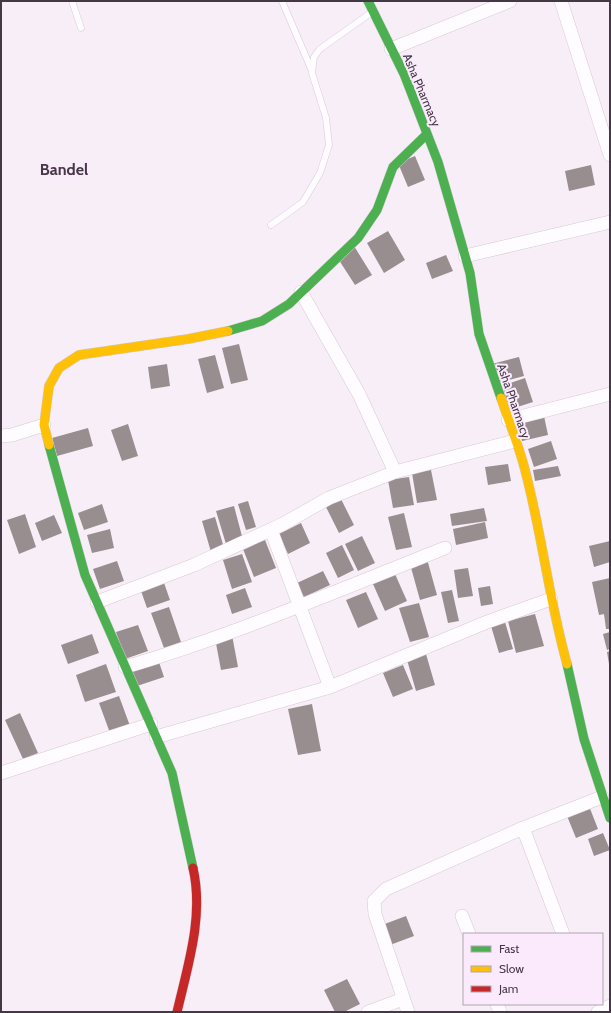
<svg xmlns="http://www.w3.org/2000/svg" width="611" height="1013" font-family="Cabin,sans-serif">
<rect width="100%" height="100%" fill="#f8eef8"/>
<path fill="#988e8f" d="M415 156 425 180 408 187 398 163Z
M591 165 595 185 569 191 565 171Z
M388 231 405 260 384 273 367 243Z
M354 246 372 275 355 285 337 257Z
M446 255 453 271 432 279 426 263Z
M239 344 248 380 231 384 222 348Z
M215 355 224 388 207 393 198 359Z
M519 357 524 376 497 383 492 364Z
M167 364 170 386 151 389 148 367Z
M525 378 533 402 508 410 501 386Z
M544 416 548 435 518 442 513 424Z
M128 424 138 456 122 461 111 430Z
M88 428 93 446 57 456 52 438Z
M551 441 557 459 534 467 528 449Z
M508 464 511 481 488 485 485 467Z
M558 466 561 476 535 481 533 470Z
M431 470 437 500 417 503 412 473Z
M409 477 414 505 393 508 388 480Z
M341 499 354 525 339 533 326 507Z
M248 501 256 527 246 530 238 504Z
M102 504 108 522 84 530 78 513Z
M234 506 243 540 226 544 216 511Z
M484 508 487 521 452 526 450 514Z
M404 513 412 547 396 550 388 517Z
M25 514 36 547 19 554 7 520Z
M54 515 62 533 42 541 35 523Z
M215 517 224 548 211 552 202 521Z
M485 522 488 538 456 545 453 529Z
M301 523 310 543 288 554 279 534Z
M110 529 114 548 92 553 87 535Z
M362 536 375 563 358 571 345 544Z
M265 540 276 568 254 577 243 549Z
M610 541V562L594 567 589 546Z
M342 545 354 570 338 578 326 553Z
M242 554 252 582 232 589 223 560Z
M427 559 437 595 420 600 410 564Z
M117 561 124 581 100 589 93 569Z
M468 568 473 596 458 598 454 570Z
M323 571 330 585 304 597 297 583Z
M395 574 407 601 385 611 373 584Z
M610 578V613L599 615 592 582Z
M163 580 170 600 147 608 140 588Z
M490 586 493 604 481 606 478 588Z
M245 588 252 607 232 614 226 595Z
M452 590 459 621 448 623 441 592Z
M366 592 378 619 358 628 346 600Z
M419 603 429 637 410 642 399 608Z
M169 607 181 642 164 648 151 613Z
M610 613V629H606L604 614Z
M535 614 544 646 516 653 508 621Z
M505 622 513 649 499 653 491 626Z
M138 625 148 651 125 659 116 632Z
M610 632V649L607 650 603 634Z
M92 634 99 653 68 664 61 645Z
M232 635 238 667 221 670 215 638Z
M610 651V664H609L607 652Z
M426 654 435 685 416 691 407 660Z
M158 659 164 677 134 687 128 670Z
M106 664 116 692 85 702 76 675Z
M403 665 413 689 393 697 383 673Z
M119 696 130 726 110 733 99 703Z
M312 704 321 751 298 755 288 709Z
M20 713 38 753 23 759 5 720Z
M589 806 598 829 576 838 567 816Z
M603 833 610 850 594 856 588 839Z
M406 916 414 936 390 945 382 925Z
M347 979 360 1004 344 1012H335L324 990Z"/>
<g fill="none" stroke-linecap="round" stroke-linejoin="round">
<g stroke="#d4cad5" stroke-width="7">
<path id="lane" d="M72 1 81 28
M282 1 312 71
M271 225 303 202 320 173 329 145 326 118 312 73 314 57 320 49 372 12"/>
</g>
<g stroke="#d4cad5" stroke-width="14">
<path id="street" d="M561 1 610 155
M391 49 510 1
M465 256 610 222
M301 292 359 394 395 472
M508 420 610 394
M1 436 12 435 44 425
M271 530 330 687
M97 602 194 565 283 524 329 498 395 472 515 441
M125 667C234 635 339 590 445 548
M156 737 330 687 487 622 551 599
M1 773 151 724
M523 828 563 934
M462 916 469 934
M497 1004 500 1012
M368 1012 403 999
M408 1012 375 914 374 901 386 889 523 828 602 797
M598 1012 610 1006"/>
</g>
<g stroke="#d4cad5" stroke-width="10">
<path id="fast" d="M368 1 404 74 438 162 470 273 479 334 501 398
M228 331 262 321 289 304 358 238 377 210 393 167 427 134
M49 445 85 575 172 773 193 868
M567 664 584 739 610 818"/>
</g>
<g stroke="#d4cad5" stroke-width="10">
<path id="slow" d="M501 398C509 422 519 446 525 470 542 534 549 600 567 664
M49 445 44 425 49 386 59 368 79 355 188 339 228 331"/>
</g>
<g stroke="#d4cad5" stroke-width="10">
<path id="jam" d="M177 1012C188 965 204 916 193 868"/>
</g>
<use href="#lane" stroke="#fefcfe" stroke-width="6"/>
<use href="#street" stroke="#fefcfe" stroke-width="13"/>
<use href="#fast" stroke="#4caf50" stroke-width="9"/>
<use href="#slow" stroke="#ffc107" stroke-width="9"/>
<use href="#jam" stroke="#c62828" stroke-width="9"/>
</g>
<g text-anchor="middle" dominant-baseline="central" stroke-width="4" stroke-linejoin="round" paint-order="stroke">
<g font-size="12" fill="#433844" stroke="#fbeafc">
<text transform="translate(422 90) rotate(67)">Asha Pharmacy</text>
<text transform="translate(514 401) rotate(71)">Asha Pharmacy</text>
</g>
<g font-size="16" font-weight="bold" fill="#433844" stroke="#fbeafc">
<text x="64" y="169">Bandel</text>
</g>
</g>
<rect width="611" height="1013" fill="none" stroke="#433844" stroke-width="4"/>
<rect x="463" y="933" width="140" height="72" fill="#fbeafc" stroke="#b1a3b2"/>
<rect x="471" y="946" width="20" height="6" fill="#4caf50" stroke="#b1a3b2"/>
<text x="499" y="953" font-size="12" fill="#433844">Fast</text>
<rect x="471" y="966" width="20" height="6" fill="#ffc107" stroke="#b1a3b2"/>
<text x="499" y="973" font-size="12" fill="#433844">Slow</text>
<rect x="471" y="986" width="20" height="6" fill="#c62828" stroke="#b1a3b2"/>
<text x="499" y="993" font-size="12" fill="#433844">Jam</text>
</svg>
